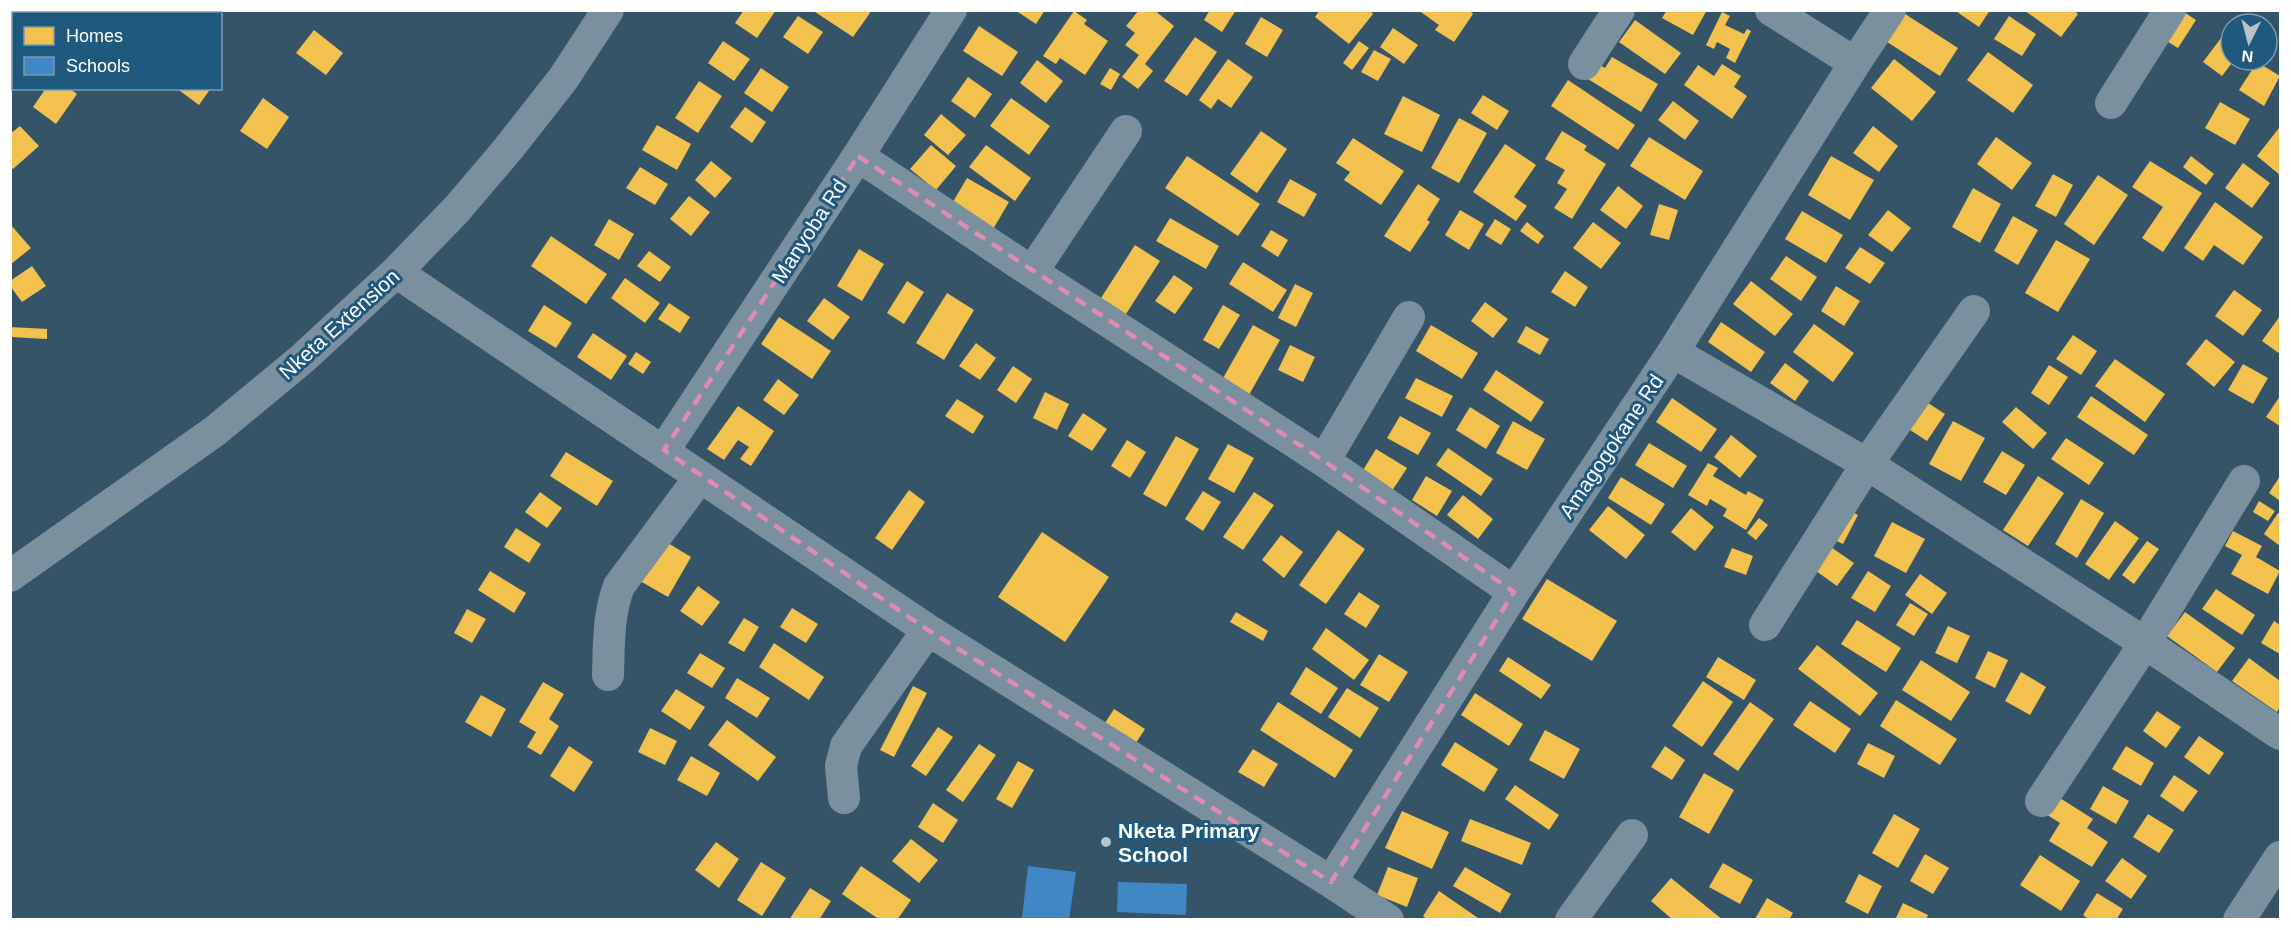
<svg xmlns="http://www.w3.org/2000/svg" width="2291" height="930" font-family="Arial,sans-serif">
<rect width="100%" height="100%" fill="#365468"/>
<path fill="#f2c14e" d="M10 10H16L20 14H14V25L10 29Z
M744 10H776L757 38 735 23Z
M812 10H867L870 13 853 37Z
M1015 10H1045L1036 24Z
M1139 10H1154L1174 26 1145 64 1153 71 1138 89 1122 77 1139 55 1125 45 1135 33 1126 26Z
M1210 10H1236L1222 32 1204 20Z
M1320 10H1369L1373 14 1349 44 1315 17Z
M1418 10H1469L1473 14 1454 42 1435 30 1439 25Z
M1667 10H1707L1693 35 1662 18Z
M1954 10H1990L1979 27Z
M2024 10H2073L2078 14 2061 37Z
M2181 10 2196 20 2178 48 2160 37Z
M1074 11 1087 20 1084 24 1108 41 1085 75 1060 58 1056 64 1043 56Z
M1722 12 1730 16 1725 25 1744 34 1747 29 1751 31 1735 63 1726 58 1730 49 1717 42 1714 49 1706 45Z
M1902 12 1958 48 1940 76 1884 40Z
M798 16 823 32 808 54 783 37Z
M2009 16 2036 34 2022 56 1994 39Z
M1261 17 1283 30 1267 57 1245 44Z
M1635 20 1681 53 1665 74 1619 42Z
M979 26 1018 52 1002 76 963 51Z
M1393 28 1418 45 1404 64 1380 47Z
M314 30 343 53 326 75 296 53Z
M1195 37 1217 52 1187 96 1164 81Z
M2221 38 2231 46V60H2234L2222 76 2203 62Z
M723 41 750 59 734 81 708 63Z
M1359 41 1369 48 1352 70 1343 63Z
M1374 50 1391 59 1378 81 1361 72Z
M1988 52 2033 85 2013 113 1967 80Z
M14 55V83L10 81V59Z
M1612 57 1658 84 1641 112 1588 79 1597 63 1605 68Z
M1228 59 1253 77 1231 108 1218 99 1211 109 1199 100Z
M1894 59 1936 92 1912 121 1871 88Z
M1037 60 1063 81 1046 103 1020 83Z
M2257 62 2280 76 2264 106 2239 90Z
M1722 64 1741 76 1734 87 1747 96 1732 119 1684 85 1698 65 1714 76Z
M761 68 789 87 772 112 744 93Z
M1110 68 1120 74 1111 90 1100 84Z
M968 77 992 94 975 118 951 101Z
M1568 80 1635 125 1618 150 1551 106Z
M699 81 722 96 698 133 675 118Z
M46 88H69L77 94 56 124 33 107Z
M176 88H211L199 105Z
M1483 95 1509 111 1497 130 1471 113Z
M1403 96 1440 115 1422 152 1384 134Z
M263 98 289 117 267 149 240 131Z
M1011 98 1050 126 1029 155 990 126Z
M1673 101 1699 121 1685 140 1658 120Z
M2220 102 2250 119 2235 145 2205 128Z
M745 107 766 122 752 143 730 127Z
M941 114 966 135 948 155 924 135Z
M1459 118 1487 133 1459 183 1431 168Z
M657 125 691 144 677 170 642 150Z
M20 126 39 146 13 169 10 167V134Z
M1873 126 1898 146 1879 172 1853 153Z
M2279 128 2280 129V175L2257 156Z
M1261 131 1287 149 1257 193 1230 174Z
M1562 131 1587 146 1584 150 1606 164 1572 219 1554 208 1567 189 1557 183 1565 170 1545 159Z
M1649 137 1703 171 1685 200 1630 166Z
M1996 137 2032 163 2012 190 1977 164Z
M1353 138 1404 171 1381 205 1344 180 1350 172 1336 163Z
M1505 144 1536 165 1514 197 1527 206 1516 221 1473 192Z
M931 145 956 166 936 190 910 169Z
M986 145 1031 178 1015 201 969 167Z
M1187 156 1260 204 1238 236 1165 188Z
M1831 156 1874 180 1850 220 1808 195Z
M2191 156 2214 174 2206 185 2183 167Z
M711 161 732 178 715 198 695 180Z
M2150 161 2202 193 2163 252 2142 238 2163 207 2132 187Z
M2243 163 2270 183 2252 208 2225 188Z
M640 167 668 184 655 205 626 188Z
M2053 174 2073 185 2056 217 2035 206Z
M2098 175 2128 195 2094 245 2064 224Z
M967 178 1009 202 992 231 950 207Z
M1290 179 1317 194 1304 217 1277 202Z
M1418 184 1440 199 1427 220 1430 222 1410 252 1384 236Z
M1618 186 1643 206 1626 229 1600 210Z
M1973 188 2001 204 1980 243 1952 227Z
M689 196 710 212 691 236 670 219Z
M2215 202 2263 237 2243 265 2214 245 2203 261 2184 248Z
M1659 204 1678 210 1669 240 1650 235Z
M1460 210 1484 224 1469 250 1445 235Z
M1888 210 1911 228 1892 252 1868 235Z
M1802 211 1843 235 1826 263 1785 239Z
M2013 216 2038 230 2018 265 1994 251Z
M1170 218 1219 246 1206 269 1156 241Z
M609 219 634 234 619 260 594 245Z
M1495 219 1511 229 1501 245 1485 235Z
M1527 222 1544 236 1538 244 1520 231Z
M1593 222 1621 243 1601 269 1573 248Z
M10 224 31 248 10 265Z
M1271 230 1288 240 1278 257 1261 246Z
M551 236 607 274 586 304 531 266Z
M2056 240 2090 259 2058 312 2025 293Z
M1135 245 1160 261 1126 314 1101 298Z
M1860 247 1885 263 1870 284 1845 268Z
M859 249 884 264 862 301 837 286Z
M649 251 671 267 660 282 637 266Z
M1786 256 1817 277 1801 301 1770 279Z
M1243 262 1287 290 1273 312 1229 284Z
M32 266 46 286 22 302 10 286V281Z
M1565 271 1588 287 1575 307 1551 292Z
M1174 275 1193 288 1175 314 1155 301Z
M625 278 660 303 645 323 611 298Z
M907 281 924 292 904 324 887 313Z
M1751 281 1793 314 1775 336 1733 304Z
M1295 284 1313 293 1296 327 1278 318Z
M1836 286 1860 301 1844 326 1821 311Z
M2234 290 2262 310 2243 336 2215 316Z
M947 293 974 310 944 360 916 343Z
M824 298 850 317 833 340 807 321Z
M1485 302 1508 319 1493 338 1471 321Z
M669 303 690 317 680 333 658 319Z
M544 305 572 323 556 348 528 331Z
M1223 305 1240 315 1219 349 1203 340Z
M2280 316V354L2262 341Z
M779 317 831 351 812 379 761 344Z
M1721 322 1765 352 1751 372 1708 342Z
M1814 324 1854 353 1833 382 1793 352Z
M1253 325 1280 340 1249 395 1222 380Z
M1431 325 1478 353 1462 379 1416 351Z
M1526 326 1549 339 1540 355 1517 342Z
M10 327 47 329V339L10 337Z
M593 333 627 356 611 380 577 357Z
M2073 335 2097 351 2081 375 2056 359Z
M2206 339 2235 362 2214 387 2186 364Z
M976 343 996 358 980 380 959 366Z
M1290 345 1315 357 1303 382 1278 370Z
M636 352 651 362 643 374 628 364Z
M2115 359 2165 394 2145 422 2095 386Z
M1785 363 1809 381 1795 401 1770 383Z
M2243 364 2268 378 2253 404 2228 390Z
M2049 365 2068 377 2049 405 2031 393Z
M1013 366 1032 379 1016 403 997 390Z
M1496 370 1544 402 1531 422 1483 390Z
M1416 378 1453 396 1442 417 1405 398Z
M778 379 799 395 784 415 763 400Z
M1045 392 1069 404 1057 430 1033 418Z
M2091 396 2148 435 2134 455 2077 417Z
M2280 396V426L2266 417Z
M1672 398 1717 429 1701 452 1656 422Z
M957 399 984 416 973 434 945 416Z
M1922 399 1945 414 1927 441 1904 426Z
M738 406 774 431 751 466 740 459 749 447 738 440 724 460 707 449Z
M1470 407 1500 426 1486 449 1456 430Z
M2016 407 2047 433 2033 449 2002 422Z
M1083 413 1107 429 1092 451 1068 436Z
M1400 416 1431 433 1418 455 1387 438Z
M1513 421 1545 439 1527 470 1496 453Z
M1953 421 1985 438 1961 481 1929 464Z
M1731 435 1757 456 1740 478 1714 457Z
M1176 436 1199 449 1166 507 1143 494Z
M2066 438 2104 463 2089 485 2051 459Z
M1127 440 1146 452 1130 478 1111 466Z
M1649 443 1687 466 1673 488 1635 465Z
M1228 444 1254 458 1234 493 1208 479Z
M1448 448 1493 479 1481 496 1436 465Z
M1376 449 1407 468 1390 494 1360 475Z
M2002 451 2025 465 2006 495 1983 482Z
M566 452 613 481 597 506 550 476Z
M1708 463 1718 468 1713 476 1746 495 1748 491 1764 500 1746 530 1723 516 1727 509 1710 499 1707 506 1688 495Z
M1426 476 1452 491 1437 516 1412 500Z
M2038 476 2064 493 2028 546 2003 530Z
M2280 476V501L2269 493Z
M1621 477 1665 504 1651 525 1608 498Z
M909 490 925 502 892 550 875 538Z
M1203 491 1221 502 1203 531 1185 519Z
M540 492 562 508 547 528 525 512Z
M1254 492 1274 505 1243 550 1223 537Z
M1463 495 1493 519 1478 539 1447 515Z
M2081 499 2104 513 2077 558 2055 544Z
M2259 501 2275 511 2268 521 2253 512Z
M1608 506 1645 535 1626 559 1589 530Z
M1691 508 1714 527 1695 551 1671 532Z
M1845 508 1858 515 1843 544 1830 538Z
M2278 513 2280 515V546L2264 534Z
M1759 518 1768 525 1756 540 1747 533Z
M2115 521 2139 538 2109 580 2085 564Z
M1892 522 1925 539 1906 573 1874 556Z
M516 528 541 544 529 563 504 547Z
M1338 530 1365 549 1326 604 1299 585Z
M2233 531 2262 546 2256 557 2280 571 2268 594 2231 574 2242 555 2225 546Z
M1042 532 1109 577 1065 642 998 597Z
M1281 535 1303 552 1284 578 1262 560Z
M663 540 691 557 668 597 640 581Z
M2147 541 2159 549 2134 584 2122 575Z
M1825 543 1854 563 1837 586 1809 566Z
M1732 548 1753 556 1746 575 1724 567Z
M490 571 526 593 514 613 478 590Z
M1868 571 1891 586 1875 612 1851 598Z
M1920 574 1947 593 1932 614 1905 595Z
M1547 579 1617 621 1592 661 1522 619Z
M698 586 720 602 702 626 680 611Z
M2216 589 2255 615 2242 635 2202 609Z
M1359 592 1380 606 1366 628 1344 614Z
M1910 603 1928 614 1914 636 1896 625Z
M792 608 818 624 806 643 780 627Z
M467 609 486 619 472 643 454 633Z
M1236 612 1268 631 1263 641 1230 622Z
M2185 612 2235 648 2217 672 2167 636Z
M744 618 759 627 744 652 728 643Z
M1857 620 1901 648 1886 672 1841 644Z
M2274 621 2280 625V654L2261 643Z
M1948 626 1970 636 1957 663 1935 653Z
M1326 628 1369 660 1354 680 1312 649Z
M774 643 824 677 809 700 759 667Z
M1817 645 1878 693 1860 716 1798 669Z
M1988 651 2008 660 1995 688 1975 678Z
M700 653 725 668 712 688 687 673Z
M1379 654 1408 672 1389 702 1360 685Z
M1508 657 1551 685 1541 699 1499 671Z
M1718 657 1756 680 1744 700 1706 677Z
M2249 658 2280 681V707L2277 712 2232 681Z
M1921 660 1970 692 1951 721 1902 690Z
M1306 667 1338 688 1321 714 1290 694Z
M2021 672 2046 687 2030 715 2005 701Z
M737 678 770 698 757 718 725 698Z
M1703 681 1733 702 1702 747 1672 726Z
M543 682 564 694 549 719 559 726 541 755 527 747 536 732 519 722Z
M913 686 927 693 894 757 880 750Z
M1347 688 1379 708 1360 738 1328 717Z
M676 689 705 707 690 730 661 711Z
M1475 693 1523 724 1509 746 1461 715Z
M481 695 506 709 491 737 465 722Z
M1896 700 1957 739 1940 765 1880 726Z
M1810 701 1851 729 1835 753 1793 725Z
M1278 702 1353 750 1335 778 1260 730Z
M1750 702 1774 719 1738 771 1713 754Z
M1114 709 1145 729 1134 746 1103 726Z
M2157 711 2181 727 2166 748 2143 731Z
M727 720 776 757 758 781 708 745Z
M938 727 953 737 926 776 911 766Z
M650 728 677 741 665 765 638 752Z
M1545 730 1580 749 1564 779 1529 760Z
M2199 736 2224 753 2209 775 2184 757Z
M1455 742 1498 769 1484 792 1441 765Z
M1868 743 1895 756 1884 778 1857 764Z
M979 744 996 755 963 802 946 790Z
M569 746 593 762 574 792 550 776Z
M1665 746 1685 760 1672 780 1651 767Z
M2126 746 2154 763 2141 786 2112 769Z
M1253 749 1278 764 1264 787 1238 772Z
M691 756 720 773 707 796 677 780Z
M1018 761 1034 770 1012 808 996 799Z
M1704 773 1734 790 1709 834 1679 817Z
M2174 775 2198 791 2183 812 2160 796Z
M1515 785 1559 815 1549 830 1505 799Z
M2103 786 2129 801 2116 824 2090 809Z
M2052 793 2093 819 2087 828 2108 842 2092 867 2049 841 2060 823 2041 811Z
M933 803 958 820 943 843 918 827Z
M1402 811 1449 832 1432 869 1385 848Z
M1894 814 1920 829 1898 868 1872 853Z
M2148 814 2174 830 2159 853 2133 837Z
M1470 819 1531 843 1522 865 1461 841Z
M911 839 938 860 919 883 892 861Z
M716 842 739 859 719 888 695 870Z
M1925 854 1949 868 1933 894 1910 881Z
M2040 855 2080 881 2061 911 2020 885Z
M2122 858 2147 876 2131 899 2105 881Z
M761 862 786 878 762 916 737 900Z
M1723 863 1753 880 1740 904 1709 887Z
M861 866 911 900 897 920H880L842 894Z
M1388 867 1418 878 1407 907 1377 895Z
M1465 867 1511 894 1500 913 1453 886Z
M1859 874 1882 886 1868 914 1845 902Z
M1671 878 1723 920H1673L1651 901Z
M810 888 831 901 819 920H789Z
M1439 891 1481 920H1428L1423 916Z
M2097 893 2123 909 2116 920H2090L2083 915Z
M1767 898 1793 913 1789 920 1755 919Z
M1903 903 1928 915 1926 920H1895Z"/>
<path fill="#3f88c5" d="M1028 866 1076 872 1069 920 1022 918Z
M1118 882 1187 884 1186 915 1117 912Z"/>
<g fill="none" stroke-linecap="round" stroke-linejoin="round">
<path stroke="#7a909f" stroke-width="32" d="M1771 10 1855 63
M1584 64 1619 10
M2111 103 2170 10
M858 156 1032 272 1324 461 1514 592
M396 272 928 630 1331 882 1388 920
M1032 272 1126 131
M1673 352 1867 464 2145 643 2280 734
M664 450 858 156 951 10
M1324 461 1409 317
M10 576 215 431 302 359 396 272 457 209 508 149 563 79 608 10
M1765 625 1867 464 1974 311
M608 675C609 644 608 615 619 586L700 477
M844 798 841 766 846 746 928 630
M2041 801 2145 643 2244 481
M1331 882 1514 592 1673 352 1855 63 1890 10
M1571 920 1632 835
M2239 920 2280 857"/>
</g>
<path fill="none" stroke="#e08cad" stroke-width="4.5" stroke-dasharray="12 8" stroke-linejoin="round" d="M858 156 1324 461 1514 592 1331 882 928 630 664 450Z"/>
<circle fill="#b9c3ca" stroke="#20597e" stroke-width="2" cx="1106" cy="842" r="6"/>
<g text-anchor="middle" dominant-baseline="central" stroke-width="6" stroke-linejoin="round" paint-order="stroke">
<g font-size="21" fill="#fff" stroke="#20597e">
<text transform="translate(809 231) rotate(-57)">Manyoba Rd</text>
<text transform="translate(339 324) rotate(-42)">Nketa Extension</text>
<text transform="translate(1611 446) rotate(-56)">Amagogokane Rd</text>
</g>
<g font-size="21" font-weight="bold" fill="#fff" stroke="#20597e" text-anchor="start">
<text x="1118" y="830">Nketa Primary<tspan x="1118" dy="24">School</tspan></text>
</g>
</g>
<rect width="2291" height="930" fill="none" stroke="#ffffff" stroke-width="24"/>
<rect x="12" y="12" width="210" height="78" fill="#20597e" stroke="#799bb2" stroke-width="1.5"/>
<rect x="24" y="27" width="30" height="18" fill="#f2c14e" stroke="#799bb2" stroke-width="1.5"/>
<text x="66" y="42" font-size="18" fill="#ffffff">Homes</text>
<rect x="24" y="57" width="30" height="18" fill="#3f88c5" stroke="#799bb2" stroke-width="1.5"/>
<text x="66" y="72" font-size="18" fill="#ffffff">Schools</text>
<g transform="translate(2249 42) rotate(186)"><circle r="28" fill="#20597e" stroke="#799bb2" stroke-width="1.5"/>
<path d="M0-4.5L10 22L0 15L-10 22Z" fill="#b9c3ca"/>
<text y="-9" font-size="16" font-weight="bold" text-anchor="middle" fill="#ffffff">N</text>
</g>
</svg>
